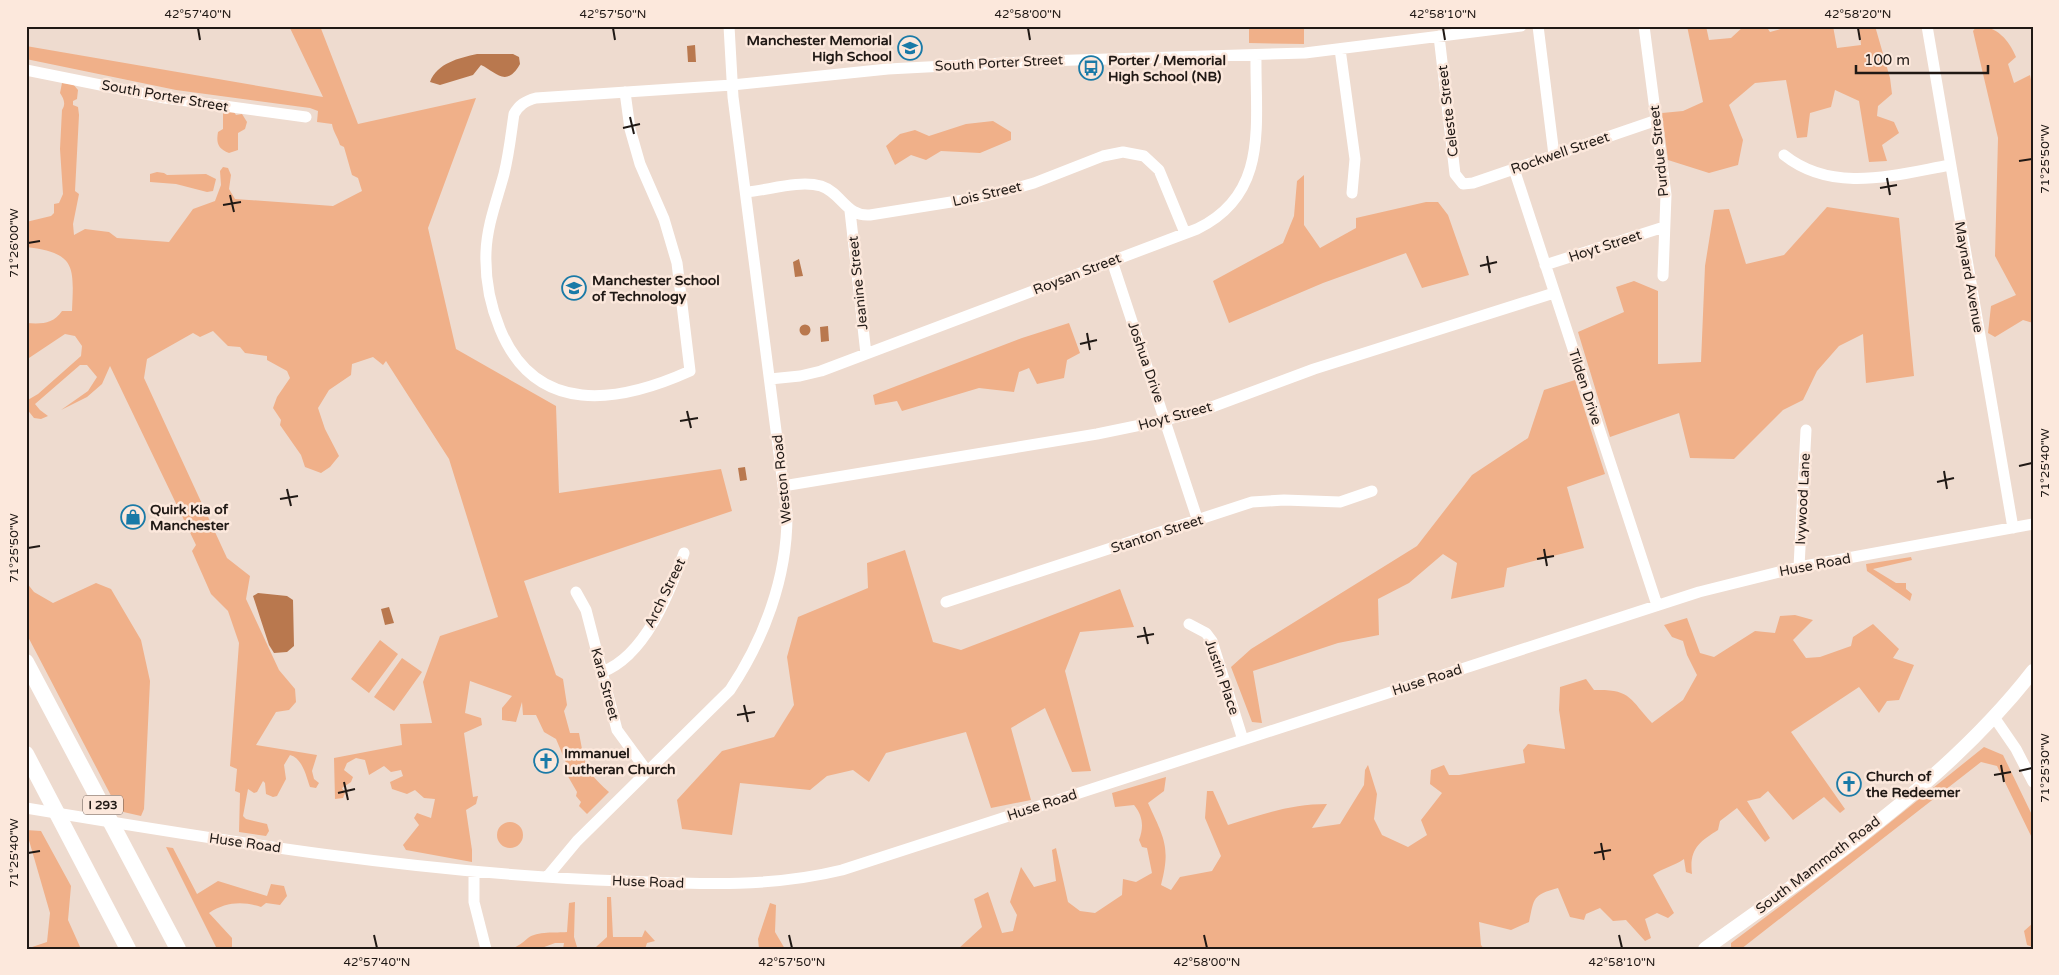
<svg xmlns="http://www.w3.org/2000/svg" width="2059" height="975" font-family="'Varela Round',sans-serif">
<rect width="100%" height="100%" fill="#eedbcf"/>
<path fill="#f0b089" d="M289 26H320L358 124 476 98 428 228 456 349 556 406 559 493 721 469 732 511 524 581 556 675 563 679 567 705 564 711 570 733H579C585 764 584 770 609 792L587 814 579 806 581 802 576 796 577 792 566 773 567 765 556 739 544 732 536 715H523L522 702 516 722 502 720V708L512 696 470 681 465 713 481 718 482 725 464 733 473 797 478 796 476 804 466 810 472 850V862L406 850 403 845 419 825 414 818 417 813 431 818 435 799 424 798 415 790 407 794 392 789 390 782 403 776 401 770 391 772 384 766 369 775 365 760 356 758 347 763 344 770 353 777 351 782 342 788 345 793 343 798 335 799 334 758 402 745 400 724 432 723 423 682 440 636 498 617 449 459 386 361 383 365 373 357 352 364 351 375 329 390 318 408 325 429 339 456 330 467 321 473 305 467 301 455 280 425 281 420 273 408 277 397 290 378 287 371 267 360V356L245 353 240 347 228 346 213 331 200 337 193 333 147 359 144 378 227 558 250 576 246 599 279 670 295 689 296 702 289 710 276 712 256 745 317 755 312 771 314 779 319 783 316 788 310 787C306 775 302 758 290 755L284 765 286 779 277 796 273 797 266 794 265 783 263 781 257 792 254 793 248 789 243 816 246 819 267 824 269 831 266 836 239 832 240 793 235 791 237 769 230 766 239 643 228 611 211 594 192 551 196 545 110 366 102 384 87 397 61 410 88 391 97 377 87 365H80L35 404 40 410 48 416 41 419 34 418 26 408V401L38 394 81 356 82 346 75 336 65 334 26 360V323C42 324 53 324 62 311H72C74 266 76 253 26 247V222L51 216 54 213V204L59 203 63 194 60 149 62 110C66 104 64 99 60 93L62 83 73 84 78 90 77 99 73 101V105L78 107 79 115 75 191 79 194 73 224 74 235 85 229 109 232 117 238 169 242 193 209 215 201 221 185 220 171 223 167 228 168 231 175 229 189 235 199 333 206 362 191 358 178 352 175 344 147 340 145C338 137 333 132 332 124L317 122 318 111 310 108 176 90 26 59V46L323 97Z
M1249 26H1304V44L1249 43Z
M1687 26H1706L1709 40 1731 38 1744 26H1766L1770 32 1791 26H1833L1837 48 1861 45 1859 26H1875L1890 78 1892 94 1878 106 1877 116 1894 122 1899 133 1882 145 1887 161 1869 162 1859 101 1835 90 1831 107 1810 113 1807 137 1797 138 1786 80 1755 83 1729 105 1743 140 1738 165 1709 173 1668 160 1662 113 1683 111 1703 102Z
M1977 26C1997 26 2009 40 2016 57L2008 64 2014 83 2030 75 2033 89V323L2023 320 1995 337 1988 333 1991 306 2016 295 1995 256 1998 138 1973 31Z
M223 112H234L236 115 242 114 247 122 245 129 238 133V150L229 153C218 149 216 143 218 132L223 129Z
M993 121 1011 132V140L980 153 941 151 926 160 911 155 895 165 886 146 900 134 915 130 929 136 966 124Z
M157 172 164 173 167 175 206 174 216 179 213 191 207 192 176 184 150 182V174Z
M1304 175V225L1320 248 1356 228V218L1426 202H1438L1448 215 1469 275 1422 288 1406 253 1323 283 1229 323 1213 281 1283 243 1294 216 1297 181Z
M1827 207 1899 218 1914 376 1866 383 1863 334 1839 346 1817 371 1803 400 1783 410 1734 459 1690 458 1679 413 1610 437 1578 332 1624 312 1616 287 1634 281 1658 291V364L1701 362 1705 266 1714 210 1729 209 1746 264 1784 255Z
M1069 323 1080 353 1067 360 1064 378 1037 384 1029 368 1019 372 1014 392 979 388 902 411 897 401 875 405 873 395 1022 338Z
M1575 380 1605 474 1567 487 1584 548 1507 568 1504 587 1451 599 1457 563 1443 554 1409 583 1378 599 1379 635 1338 643 1253 671 1262 723 1252 722 1231 667 1251 649 1417 546 1472 475 1528 438 1544 390Z
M905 550 933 642 961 650 1120 589 1134 627 1080 632 1065 671 1091 771 1072 772 1045 708 1011 728 1031 800 991 808 966 732 886 753 869 782 853 770 827 776 810 790 740 783 732 835 682 829 677 800 722 751 774 737 794 705 787 657 798 617 868 588 867 563Z
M1911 557 1912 560 1873 569 1896 583H1906V589L1912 594 1910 601 1867 571 1866 564Z
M26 582 34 592 53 603 96 583 111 589 141 640 150 681 144 809 141 816 119 811 26 633Z
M1795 615 1813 620 1793 640 1806 658 1820 657 1851 646 1853 637 1873 624 1899 649 1893 658 1914 665 1899 700 1887 701 1879 713 1859 687 1791 732 1845 809 1840 813 1824 797 1793 820 1768 791 1760 798 1747 801 1770 838 1765 842 1737 808 1720 821 1718 830C1699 842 1689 849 1692 874L1686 872 1684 859C1674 866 1663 868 1653 875L1674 913 1668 918 1657 913 1645 919 1651 938 1645 941 1626 920 1613 921 1600 908 1586 914 1584 920 1570 917 1558 888C1533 895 1534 897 1529 922L1511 930 1479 922 1481 945 1484 949H958L982 927 974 899 988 892 1002 933 1013 931 1017 915 1010 902 1021 867 1034 887 1056 881 1052 850 1056 848 1068 902 1080 911 1095 913 1122 895 1123 879 1136 882 1152 873 1147 848 1142 847 1139 840C1144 827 1143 816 1134 805L1115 807 1112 793 1166 777 1164 791 1148 803C1164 838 1171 847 1161 885L1171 890 1180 877 1212 871 1221 856 1205 818 1207 791H1213L1228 825C1262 814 1292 804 1327 804L1312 828 1340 824 1364 785 1365 770 1368 765 1377 794 1374 819 1382 835 1408 847 1427 835 1421 820 1442 793 1430 784 1431 770 1444 765 1449 775H1459L1525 763 1523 750 1528 744 1565 749 1559 710 1560 687 1586 679 1594 690C1631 689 1629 698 1652 723L1683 700 1697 675 1687 655 1683 641 1672 637 1664 625 1687 618 1700 653 1714 657 1755 631 1775 633 1780 616Z
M380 640 398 654 369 693 351 679Z
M402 658 422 672 394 711 374 697Z
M1984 747 2003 755 2033 817V840L1997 766 1981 762 1741 949H1731V943L1872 837Z
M497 835a13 13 0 1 1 26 0a13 13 0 1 1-26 0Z
M26 830 41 831 71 886 68 920 81 949H26L47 942 50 913Z
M166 847 173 848 197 894 218 881 267 896 271 884 284 886 287 896 280 905 266 903 261 907C242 901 226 902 209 913L232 938V949H217Z
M607 897H611L613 937H642L645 930 655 941 647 943 645 949H563L564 943H555L539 949H511C520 945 521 944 528 938 537 931 556 933 567 932L569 903 575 902 574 937 577 947H596L607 937Z
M770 903 776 905 775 932 785 949H759L758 939Z
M2033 923V947L2027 945 2024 931Z"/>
<path fill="#b9784e" d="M695 45 696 62H688L687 46Z
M477 54H513L519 57 520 64C506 89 495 71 481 65L473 75 440 85 430 82C437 63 459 58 477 54Z
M799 259 803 276 795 277 793 262Z
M799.5 330a5.5 5.5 0 1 1 11 0a5.5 5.5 0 1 1-11 0Z
M828 326 829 341 821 342 820 327Z
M745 467 747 480 740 481 738 468Z
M258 593 287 596 293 600 294 646 287 652 274 653 269 645 255 602 253 596Z
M389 607 394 623 385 625 381 609Z"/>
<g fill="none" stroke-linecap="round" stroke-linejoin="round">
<path stroke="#fff" stroke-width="11" d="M1538 26 1554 155
M1644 26 1666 195 1663 276
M1927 26 2013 528
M1439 36 1455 174 1463 184 1473 183 1657 120
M1340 49 1355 159 1352 193
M26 70 165 98 306 117
M625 92 630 129 640 164 664 219 677 263 690 371C619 403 536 417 500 329 490 305 485 278 486 252 487 225 497 200 504 174 509 154 511 134 514 114 519 105 525 101 536 98L732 85 888 69 1043 61 1305 53 1521 26
M1784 155C1833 194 1894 175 1950 165
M1514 169 1657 605
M747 192C769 190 799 180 821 186 842 193 846 217 870 215L976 198 1006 191 1034 183 1103 156 1123 152 1144 156 1159 170 1185 233
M850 211 866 354
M1112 261 1198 521
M1545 265 1664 227
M770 379 800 376 821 371 1197 229C1270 194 1255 123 1256 55
M783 486 1097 434 1165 420 1201 411 1314 369 1554 293
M1799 567 1806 430
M576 592 586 610 617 730 647 771
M946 602 1252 502 1284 500 1340 502 1372 491
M1189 624 1206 633 1212 641 1243 740
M602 672C645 656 669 594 684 553
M1994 717 2016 749 2033 782
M26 808C224 841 423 874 624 881 699 884 768 888 842 870L1699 592 1799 567 2033 524
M474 872V902L486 949
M547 877 577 841 730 690C764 639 787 578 787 516L733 97 729 26"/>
<path stroke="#fff" stroke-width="14" d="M1705 949C1818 868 1947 782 2033 671"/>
<path stroke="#fff" stroke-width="16" d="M26 662 178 949
M26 754 128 949"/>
</g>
<path fill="none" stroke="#201915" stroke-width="2" d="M198 28 200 40M613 28 615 40M1028 28 1030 40M1443 28 1445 40M1858 28 1860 40M630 117 634 134M623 128 640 124M2019 161 2032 159M1887 178 1890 195M1880 188 1897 185M230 195 234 212M223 205 241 202M28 243 40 241M1487 256 1490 273M1480 266 1497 262M1087 333 1090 350M1080 344 1097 340M687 411 691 428M680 421 698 418M2019 466 2032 463M1944 471 1947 489M1937 482 1954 478M287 489 291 506M280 499 298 496M28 548 40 546M1544 549 1547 566M1537 559 1554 556M1144 627 1148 644M1137 637 1154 634M744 705 748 722M737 715 755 712M2001 765 2004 782M2019 771 2032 768M1994 775 2011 772M344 782 348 800M338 793 355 789M1601 843 1604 860M28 853 40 851M1594 853 1611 850M374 935 377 948M789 935 792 948M1204 935 1207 948M1619 935 1622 948"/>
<defs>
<g id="school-ring" transform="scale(1.25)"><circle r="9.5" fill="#fce8dc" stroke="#1a7aa7" stroke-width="1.5"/><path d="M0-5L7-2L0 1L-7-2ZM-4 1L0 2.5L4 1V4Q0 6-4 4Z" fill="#1a7aa7"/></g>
<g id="bus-ring" transform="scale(1.25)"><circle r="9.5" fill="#fce8dc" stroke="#1a7aa7" stroke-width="1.5"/><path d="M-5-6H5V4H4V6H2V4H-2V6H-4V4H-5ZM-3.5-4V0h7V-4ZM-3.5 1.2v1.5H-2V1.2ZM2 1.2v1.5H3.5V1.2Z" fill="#1a7aa7"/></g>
<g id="shop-ring" transform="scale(1.25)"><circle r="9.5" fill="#fce8dc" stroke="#1a7aa7" stroke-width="1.5"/><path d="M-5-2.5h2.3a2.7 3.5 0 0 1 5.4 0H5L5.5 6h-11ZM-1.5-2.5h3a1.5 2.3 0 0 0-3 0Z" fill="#1a7aa7"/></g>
<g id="church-ring" transform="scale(1.25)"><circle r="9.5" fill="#fce8dc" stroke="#1a7aa7" stroke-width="1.5"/><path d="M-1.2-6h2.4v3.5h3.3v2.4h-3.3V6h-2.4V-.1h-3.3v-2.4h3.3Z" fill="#1a7aa7"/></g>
</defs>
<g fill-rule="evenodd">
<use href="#school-ring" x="910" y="48"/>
<use href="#bus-ring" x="1091" y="68"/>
<use href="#school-ring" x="574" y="288"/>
<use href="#shop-ring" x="133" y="517"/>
<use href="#church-ring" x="546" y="761"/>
<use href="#church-ring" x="1849" y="784"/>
</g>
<g text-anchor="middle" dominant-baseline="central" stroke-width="5" stroke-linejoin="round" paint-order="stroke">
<rect fill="#fce8dc" stroke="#625751" stroke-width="1" x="83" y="795.5" width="40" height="19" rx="4"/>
<g font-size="12" font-weight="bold" fill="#201915">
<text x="103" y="805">I 293</text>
</g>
<g font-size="14" font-weight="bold" fill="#201915" stroke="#fce8dc" text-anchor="start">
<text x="892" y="40" text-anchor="end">Manchester Memorial<tspan x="892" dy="16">High School</tspan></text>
<text x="1108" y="60">Porter / Memorial<tspan x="1108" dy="16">High School (NB)</tspan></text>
<text x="592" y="280">Manchester School<tspan x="592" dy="16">of Technology</tspan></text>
<text x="150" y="509">Quirk Kia of<tspan x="150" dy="16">Manchester</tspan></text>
<text x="564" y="753">Immanuel<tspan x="564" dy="16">Lutheran Church</tspan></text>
<text x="1866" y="776">Church of<tspan x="1866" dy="16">the Redeemer</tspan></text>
</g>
<g font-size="14" fill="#201915" stroke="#fce8dc">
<text transform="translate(999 63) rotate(-3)">South Porter Street</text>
<text transform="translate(165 96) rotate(10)">South Porter Street</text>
<text transform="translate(1448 111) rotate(-97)">Celeste Street</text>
<text transform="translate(1659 151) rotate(-96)">Purdue Street</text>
<text transform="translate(1560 153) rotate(-19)">Rockwell Street</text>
<text transform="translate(987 194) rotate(-13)">Lois Street</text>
<text transform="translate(1605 246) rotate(-18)">Hoyt Street</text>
<text transform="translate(1077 274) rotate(-21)">Roysan Street</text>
<text transform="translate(1969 277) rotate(80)">Maynard Avenue</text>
<text transform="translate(858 283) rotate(-96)">Jeanine Street</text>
<text transform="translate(1146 362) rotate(71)">Joshua Drive</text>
<text transform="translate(1585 387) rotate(72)">Tilden Drive</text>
<text transform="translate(1175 416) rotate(-15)">Hoyt Street</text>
<text transform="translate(782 479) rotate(-96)">Weston Road</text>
<text transform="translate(1803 499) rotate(-87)">Ivywood Lane</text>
<text transform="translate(1157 534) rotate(-18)">Stanton Street</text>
<text transform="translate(1815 565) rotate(-11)">Huse Road</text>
<text transform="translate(665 593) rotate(-64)">Arch Street</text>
<text transform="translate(1222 677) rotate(71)">Justin Place</text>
<text transform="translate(1427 680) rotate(-18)">Huse Road</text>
<text transform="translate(605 684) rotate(75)">Kara Street</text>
<text transform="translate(1042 805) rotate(-18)">Huse Road</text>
<text transform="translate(245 843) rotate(8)">Huse Road</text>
<text transform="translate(1818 865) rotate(-37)">South Mammoth Road</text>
<text transform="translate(648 882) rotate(2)">Huse Road</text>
</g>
</g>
<rect width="2059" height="975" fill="none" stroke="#fce8dc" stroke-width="55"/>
<path d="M1856 65v8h132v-8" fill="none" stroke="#201915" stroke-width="2.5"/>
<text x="1864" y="65" font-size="15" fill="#201915" stroke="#fce8dc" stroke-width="4" paint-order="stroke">100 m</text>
<rect x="28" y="28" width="2004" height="920" fill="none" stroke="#201915" stroke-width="2"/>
<g font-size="12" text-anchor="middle" fill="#201915">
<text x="198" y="18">42°57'40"N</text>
<text x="613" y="18">42°57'50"N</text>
<text x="1028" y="18">42°58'00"N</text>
<text x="1443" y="18">42°58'10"N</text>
<text x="1858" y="18">42°58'20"N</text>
<text transform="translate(2045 159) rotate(-90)" y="4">71°25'50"W</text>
<text transform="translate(14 243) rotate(-90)" y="4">71°26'00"W</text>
<text transform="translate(2045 463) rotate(-90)" y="4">71°25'40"W</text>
<text transform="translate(14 548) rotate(-90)" y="4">71°25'50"W</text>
<text transform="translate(2045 768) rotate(-90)" y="4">71°25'30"W</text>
<text transform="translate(14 853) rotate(-90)" y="4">71°25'40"W</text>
<text x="377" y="966">42°57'40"N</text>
<text x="792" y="966">42°57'50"N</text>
<text x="1207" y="966">42°58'00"N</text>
<text x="1622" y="966">42°58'10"N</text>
</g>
</svg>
